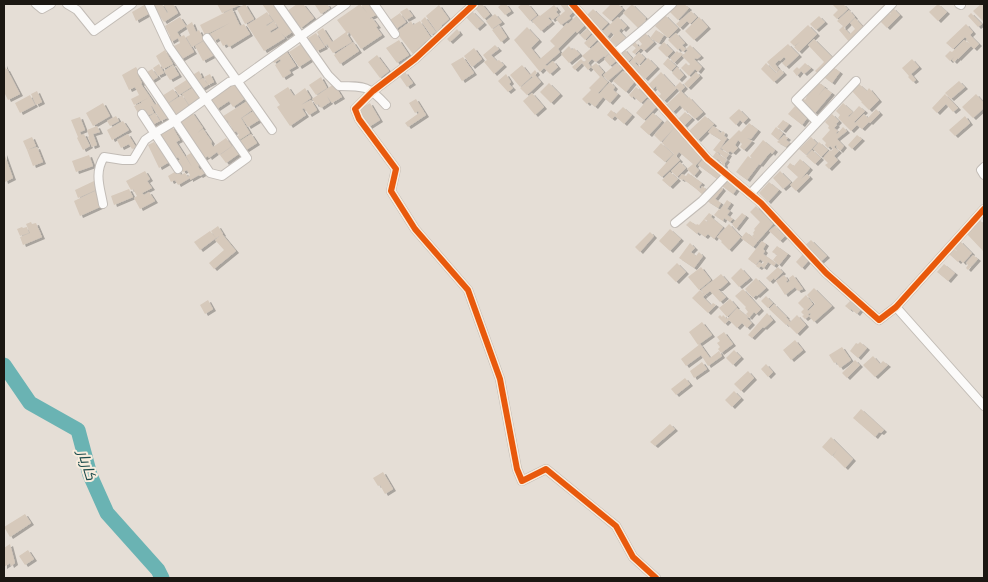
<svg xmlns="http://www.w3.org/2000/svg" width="988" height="582" font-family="Lato,Cairo,sans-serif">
<defs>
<filter id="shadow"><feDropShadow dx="3" dy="2" stdDeviation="0" flood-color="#0004"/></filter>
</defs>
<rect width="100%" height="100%" fill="#e5ded6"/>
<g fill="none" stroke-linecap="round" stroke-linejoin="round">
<path stroke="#6ab3b3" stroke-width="15" d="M4 365 30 403 78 430 90 475 107 513 158 570 162 578"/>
</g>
<path fill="#d6c9bb" filter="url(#shadow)" d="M146 4 150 13 136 21 132 12Z
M151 4H162L167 13 168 12 163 4H173L178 13 164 22Z
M217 4H242L222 13Z
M245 4 254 19 245 24 237 9Z
M262 4H275L294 31 285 37 281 33 285 38 264 51 247 25 267 12 273 21 266 25 267 26 274 21 277 27 270 31 271 33 279 28Z
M297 4H303L314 18 301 28 287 11Z
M317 4H327L330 8 321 14 315 5Z
M360 4 367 13 361 4H371L378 14 370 18V19L372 18 378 26 376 27 382 35 361 49 349 32 347 34 352 42 333 53 327 44 325 46 317 32 323 28 332 42 346 32 337 20Z
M478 4H482L490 14 484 19 474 7Z
M502 4H506L511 11 505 15 498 7Z
M522 4H528L537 15 530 21 518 7Z
M560 4H568L574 11 569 16 571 18 561 25 556 19 565 11Z
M611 4H620L619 5 623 9 611 21 602 13Z
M632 4 646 18 645 20 649 23 641 31 623 13Z
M677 4H684L689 8 678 20 669 11Z
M832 4H843L848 9 837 19 833 15 838 10Z
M938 4 947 12 938 21 929 12Z
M981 4H984V22L973 11Z
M439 5 449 19 442 25V26L437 32 426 16Z
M554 5 558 10 556 12 559 15 552 20 550 17 548 18 552 22 541 31 532 21 539 15 540 16Z
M407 8 413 16 406 20 400 12Z
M893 8 900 15 887 28 880 21 888 12 894 17 889 12Z
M232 9 240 26 244 24 250 34 229 47 227 44 223 46 219 38 214 41 210 34 230 23 205 35 200 25Z
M593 9 608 23 601 30 587 15Z
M849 10 855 17 844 28 850 34 855 29 850 23 855 18 864 28 850 43 839 30 843 26 837 21Z
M472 11 484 23 477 29 466 17Z
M691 11 697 17 690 24 687 21 680 28 676 24Z
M400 13 406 22 396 29 390 20Z
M971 13 982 24 978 27 968 16Z
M495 14 502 22 492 29 486 21Z
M577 15 586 24 577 33 576 31 558 49 560 52 545 65 547 66 553 61 558 67 550 74 544 68 540 72 514 40 527 27 539 40 531 48 540 59 555 46 550 41 567 23 568 24Z
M665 15 678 28 668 38 655 26Z
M819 16 825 22 816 30 810 24Z
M180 17 186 26 177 32 180 37 184 35 194 52 180 60 172 47 180 43 178 38 171 42 169 37 170 36 165 26Z
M425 17 436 32 431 35 421 21Z
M618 17 627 26 623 30 621 28 619 31 628 40 619 49 610 40 614 35 611 32 607 37 602 32Z
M699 17 708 27 694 40 685 31Z
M411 21 413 25 420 21 431 38 425 42 413 54 396 32Z
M192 22 196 32 199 30 204 40 192 47 186 37 190 35 186 26Z
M966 24 973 32 970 35 979 44 974 49 971 46 958 59V58L954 62 952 60 954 57 950 61 945 56 950 51 952 52 964 40 970 44 966 40 967 39 965 37 953 49 946 43Z
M499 25 507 37 501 42 492 30Z
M808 25 817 34 799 52 794 47 800 42 794 46 790 42Z
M588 28 592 32 585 40 580 35Z
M457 29 460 33 450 42 447 39Z
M656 30 664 35 659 43 650 38Z
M316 33 325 47 317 51 308 38Z
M594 33 599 38 589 48 584 43Z
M645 33 654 42 644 51 641 48 635 54 632 52 636 48 632 45 635 42 639 47 642 44 638 39Z
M676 33 685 43 682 45 686 49 683 52 680 48 678 50 668 40Z
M207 39 216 54 203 61 195 46Z
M602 39 612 50 605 57 604 56 596 62 592 59 588 63 591 67 588 70 582 63 575 70 572 67 581 59 584 62 586 60 582 56Z
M814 39 834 59 819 74 815 71 824 62 808 45Z
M399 40 409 55 397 63 386 48Z
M353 42 359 51 340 64 334 55Z
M664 42 673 51 667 57 658 48Z
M303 43 313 58 299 67 289 52Z
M788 44 799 55 786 67 782 63 786 59 784 57 780 61 779 60 775 64 779 69 776 72 767 62Z
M495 45 499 49 491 55 497 61 499 60 504 65 494 74 484 62 487 60 483 55Z
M690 45 701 56 697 59 696 58 694 59 702 67 698 72 695 69 689 76 681 68 686 63 689 66 690 64 682 56 688 50 686 49Z
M569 46 572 50 574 48 580 54 569 63 561 54Z
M474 48 482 59 472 67 464 56Z
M285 49 296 66 289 70 291 73 283 78 275 65 281 61 280 59 274 63 271 58Z
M624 49 632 58 627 63 618 55Z
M165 50 173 64 163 69 156 56Z
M677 51 679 53 680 52 683 54 674 63 670 58Z
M639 52 645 58 639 65 636 62 635 63 639 67 648 58 657 67 645 79 636 70 634 71 628 64Z
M609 54 616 61 610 66 604 59Z
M377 55 389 71 380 78 368 62Z
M463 57 474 73 462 81 451 64Z
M668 58 676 66 671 71 663 64Z
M912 59 919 67 911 74 916 80 913 82 908 77 909 76 902 68Z
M596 63 604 72 601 75 608 82 598 93 599 94 610 82 615 87 613 90 618 94 610 103 603 97 595 107 589 102 587 104 582 99 591 90 589 88 600 77 591 67Z
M617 63 622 69 608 81 603 75Z
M766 63 776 73 780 69 784 73 774 82 761 69Z
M805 63 811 68 804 74 801 71 797 76 793 71 797 67 799 69Z
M4 64 6 69H7L20 94 8 100 4 92Z
M159 64 164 73 158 76 153 68Z
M173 65 179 75 170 80 164 71Z
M522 65 530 75 535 70 537 73 535 75 541 82 527 95 520 88 533 77 532 76 520 87 510 75Z
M136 67 140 74 138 75 142 83 141 84 150 97 134 105 131 99 139 95 135 87 129 90 122 75Z
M677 67 684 75 679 80 672 73Z
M833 67 840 72 832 83 825 78Z
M152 69 158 77 150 82 144 74Z
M199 71 202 77 199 80 203 78 208 85 200 90 191 76Z
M623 71 635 81 626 92 613 81Z
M405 72 413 83 407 87 400 77Z
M661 72 675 87 680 82 685 87 680 92 677 88 664 101 659 96 661 94 656 88 657 87 656 86 652 90 647 86Z
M696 72 700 76 688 88 684 84Z
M210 74 214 82 208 85 204 77Z
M506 74 511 82 509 84 513 88 508 92 498 81Z
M321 77 327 88 316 95 309 85Z
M188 79 193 86 179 95 174 88Z
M959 81 965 87 951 99 945 93Z
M235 82 246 98 233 107 229 101 217 109 210 99Z
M818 82 825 87 818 96 825 88 832 93 815 113 801 101 803 98 805 100 807 96H806L809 91 811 92Z
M549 83 560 94 551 103 540 92Z
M334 84 342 97 332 103 327 96 330 102 321 108 318 104 316 105 312 99Z
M859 84 867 91 869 88 879 100 869 110 861 102H862L852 91Z
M194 87 201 97 189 105 182 94Z
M288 87 294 96 305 88 311 98 301 105 311 100 317 110 309 115 304 108 302 109 306 115 290 126 277 107 280 105 274 96Z
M636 87 647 97 641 103 633 96 632 98 629 95Z
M173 89 178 96 167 104 162 96Z
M37 91 42 102 36 105 31 94Z
M681 91 688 98 689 97 703 112 695 119 686 110 685 111 680 105 673 112 666 105Z
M532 93 544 107 535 115 523 101Z
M945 94 958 108 953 112 946 104 937 113 932 108Z
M976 94 984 103V108L973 118 962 107Z
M30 95 35 105 20 113 15 103Z
M182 95 189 106 174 116 166 105Z
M150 97 155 105 159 102 169 117 161 121 152 106H151L154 113 147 116 144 110 138 113 134 106 141 103 142 106 141 102Z
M416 99 426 115 408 127 405 123 419 113 418 111 415 113 409 103Z
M648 99 657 106 644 120 636 113Z
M249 100 255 108 241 118 250 133 236 142 234 139 239 135 236 131 232 135 229 130 232 128 227 120 223 122 220 118Z
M103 103 110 116 93 126 86 113Z
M370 103 380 120 369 127 359 109Z
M843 103 853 112 848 116 849 117 859 106 865 111 854 122 855 123 864 114 868 118 876 109 880 113 870 123 869 122 862 129 857 125 851 131 838 118 840 115 836 111Z
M795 106 808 117 802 125 788 114Z
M623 107 632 115 624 124 615 116 612 119 607 115 611 110 616 114Z
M739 109 748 118 743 123 740 120 736 125 729 118Z
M255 110 261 119 248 127 242 118Z
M192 112 203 128 197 133 203 129 212 142 211 143 213 147 226 138 232 146 219 155 217 152 209 158 208 156 203 159 179 123 187 118 186 116Z
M685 112 692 118 684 126 678 119Z
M155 113 160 121 152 125 148 117Z
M653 113 662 121 649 135 640 127Z
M832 114 839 121 836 124 833 122 837 125 834 128 838 131 836 133 837 134 843 127 847 131 837 139 844 146 840 151 836 147 837 146 836 145 834 147 839 151 834 156 838 160 829 169 825 165 828 163 823 158 830 150 831 151 833 149 830 146 828 148 825 145 826 143 822 139 830 130 828 128 829 126 825 122Z
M116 116 119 121 110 126 107 121Z
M705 116 714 124 698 140 689 131Z
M965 116 970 123 955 136 949 130Z
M80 117 85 130 80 132 81 135 84 134 90 146 83 150 77 138 78 137 71 120Z
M667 120 675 127 661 142 654 135Z
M783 120 789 124 783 131 777 127Z
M123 121 129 130 112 140 107 130Z
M749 123 758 130 751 139 747 138 752 141 744 150 740 147 742 144 738 140 735 145 738 148 733 153 730 151 728 153 721 148 739 130 741 132Z
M97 126 100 132 93 134 97 145 92 147 88 137 89 136 87 130Z
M172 126 180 140 176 142 192 167 186 156 194 151 202 163 198 166 200 170 205 167 208 171 200 176 199 175 190 180V178L178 185 175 180 171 182 168 176 178 170 181 175 185 173 188 177 190 175 187 170 183 172 177 162 180 160 178 157 174 160 159 135Z
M713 126 719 130 718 131 721 133 723 131 725 133 724 136 727 138 720 149 729 154 726 159 718 152 717 153 727 160 724 164 725 165 724 168 720 165 722 162 717 159V160L720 162 718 165 711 159 716 152 713 150 721 140 708 132Z
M675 127 682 133 681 134 688 140 687 142 704 156 695 166 699 170 694 176 687 169 693 164 679 152 676 156 680 160 662 177 657 173 674 154 662 143Z
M776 127 783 133 778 140 771 134Z
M128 134 136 147 132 149 129 144 121 148 117 140Z
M251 134 257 143 246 150 237 143Z
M784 135 788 138 786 140 790 143 786 147 777 142Z
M857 135 862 139 852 149 848 145Z
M32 137 36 146 27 150 23 141Z
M811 137 817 143 806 155 799 149Z
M763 140 775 150 772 154 771 152 767 156 760 165 759 164 747 180 736 172 748 156 753 160 750 156Z
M154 142 156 145 159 143 171 161 159 168 148 145Z
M819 142 828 150 821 157 813 149Z
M661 143 673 154 665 162 653 152Z
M234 145 240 153 226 163 220 155Z
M37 147 43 162 33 166 27 150Z
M812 150 821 158 815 164 806 156Z
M4 153 13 178 5 182 4 178Z
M89 155 93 166 76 172 72 161Z
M704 158 723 176 719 182 716 180 717 179 698 165Z
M800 159 810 168 801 179 807 174 810 177 796 191 790 185 798 177 787 167 790 163 794 166Z
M680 162 686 168 677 177 671 171Z
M145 171 150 179 147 181 152 188 142 193 144 195 149 192 155 201 140 209 134 198 137 196 133 189 131 190 126 181Z
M780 171 791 182 783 189 773 178Z
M670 172 678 179 670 187 662 180Z
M688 173 702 183 699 187 701 189 702 186 707 190 703 195 695 188 683 179 682 180 679 178 682 174 686 176Z
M727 180 730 183 732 180 739 186 733 194 722 186Z
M94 181 98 189 78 198 75 190Z
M769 182 779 190 768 202 759 193Z
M720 186 723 189 715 199 721 203 718 208 707 201Z
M129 189 133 197 114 205 111 196Z
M95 191 102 206 80 216 74 201Z
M727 200 731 203 727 209 730 211 727 215 733 219 730 222 724 218 723 221 714 215 719 209 720 210Z
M756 206 773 224 758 241 752 236 754 234 753 233 755 230 754 229 760 222 750 212Z
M709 213 712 215 711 217 723 227 714 239 708 234 705 237 698 232 697 234 686 225 690 221 696 225 697 224 699 225 704 219 707 222 708 221 704 219Z
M742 213 746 216 736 229 732 224Z
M980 220 984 225V252L966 233Z
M31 222 32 224 36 223 42 237 23 245 20 237 30 233 26 224Z
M729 224 741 237 729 250 721 242 722 241 717 237Z
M218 226 223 234 216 238 211 231Z
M775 226 785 236 780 241 769 231Z
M22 227 23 228 27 227 29 233 20 236 17 229Z
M670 229 681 239 670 251 659 241Z
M210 231 216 238 200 250 194 242Z
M650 232 654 236 640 252 635 247Z
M746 232 758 241 753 247 741 238Z
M222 234 236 251 214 269 209 263 224 250 215 240Z
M811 240 827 256 819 263 803 247Z
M762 241 766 244 763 249 765 251 763 254 776 263 774 266 768 262 764 268 761 266 759 268 756 266 759 262 762 264 764 262 760 259 756 265 748 259Z
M960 241 972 253 963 263 960 260 958 262 949 254 954 249 959 253 954 248Z
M690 243 695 248 691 252 696 256 699 252 703 256 694 268 679 258Z
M777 246 788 254 779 265 773 260 777 255 772 252Z
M803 254 809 260 802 268 796 262Z
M973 255 978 259 968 270 966 268 968 265 966 263Z
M677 263 686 272 676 282 667 273Z
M944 264 955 273 948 281 937 272Z
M701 267 711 280 699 290 688 277Z
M778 267 783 272 775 280 774 278 770 282 766 278Z
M741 268 750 278 739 287 731 278Z
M721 274 728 282 720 289H718L726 297 720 302 710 291 705 295 701 290Z
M784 275 788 280 786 281 787 283 790 281 789 278 793 275 803 289 798 291 795 287 785 295 776 281Z
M756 278 766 288 757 296 756 295 753 298 745 289Z
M814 288 832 306 814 322 809 316 811 314 810 313 808 314 809 316 805 319 802 316 804 315 801 312 804 309 798 303 806 295 813 304 807 310 808 311 815 304 807 295Z
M743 289 761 309 756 314 754 312 749 318 746 314 748 312 745 308 746 307 735 296Z
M700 290 705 295 703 297 711 305 713 303 716 305 708 313 692 298Z
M766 296 773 303 768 308 761 301Z
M730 299 737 307 727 317 719 308Z
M208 300 213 309 205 314 200 305Z
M851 300 861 309 857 314 851 309 850 310 845 306Z
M774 304 787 317H786L790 322 797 315 806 325 797 334 787 324 786 325 769 309Z
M737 308 748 317 747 318 752 323 747 328 742 323 737 328 729 320 725 324 718 317 720 315 722 317 723 315 727 319Z
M767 313 773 320 764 328 763 327 752 338 748 335Z
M702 322 712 335 698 345 689 332Z
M724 332 733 344 721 353 718 349 720 347 717 343 720 341 717 337Z
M795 340 803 350 791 360 783 350Z
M860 342 867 348 858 358 850 351 856 343 858 344Z
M700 344 710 358 719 351 722 356 708 366 701 355 686 366 681 359Z
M842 347 851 360 840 368 836 362 834 363 829 355Z
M734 350 741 357 733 365 726 358Z
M873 356 880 364 883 361 888 365 875 377 863 365Z
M855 360 860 365 847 378 842 373Z
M702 362 707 369 694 378 690 371Z
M766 364 773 372 768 377 761 369Z
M748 371 754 378 741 391 734 384Z
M685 378 690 384 676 395 671 389Z
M734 391 741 398 732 407 725 400Z
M861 409 884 430 881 433 879 432 875 437 853 418Z
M670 424 675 429 655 446 650 442Z
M831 437 853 459 845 468 833 456 837 450 832 456 822 447Z
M383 472 393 489 385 494 380 485 378 486 373 478Z
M25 514 31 523 10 537 4 527Z
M10 544 15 563 11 566 10 563 4 567V548Z
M28 550 34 559 25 565 19 556Z"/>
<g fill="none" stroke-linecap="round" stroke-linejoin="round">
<g stroke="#c2bcb6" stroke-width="10">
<path id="street" d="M36 4 42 9 51 4
M67 4 77 10 94 31 132 4
M278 4 328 75 339 86C365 86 369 86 386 105
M374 4 395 34
M474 4 415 59 373 91 355 109 359 119 396 169 391 191 415 229 468 290 500 379 517 469 522 481 546 469 616 526 633 557 656 578
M572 4 708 159 761 203 826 273 879 320 896 307 984 209
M959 4 961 5
M207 38 272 130
M615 53 645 28 672 4
M142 72 210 173 222 176 247 158 169 47 149 4
M142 114 178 169
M817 122 796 100 892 4
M984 167 981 170 984 175
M750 194 856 81
M103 204C100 187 94 173 104 157L123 160H133L145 140 155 133 175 121 229 82 241 79 346 4
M675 223 702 201 727 175
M896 307 984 406"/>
</g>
<use href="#street" stroke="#fbfaf9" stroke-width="8"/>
<g stroke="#f8ecdd" stroke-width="9">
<path id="cycleway" d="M474 4 415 59 373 91 355 109 359 119 396 169 391 191 415 229 468 290 500 379 517 469 522 481 546 469 616 526 633 557 656 578
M572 4 708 159 761 203 826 273 879 320 896 307 984 209"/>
</g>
<use href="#cycleway" stroke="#e8590c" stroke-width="6"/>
</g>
<g text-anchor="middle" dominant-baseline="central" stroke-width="4" stroke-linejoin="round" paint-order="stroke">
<g font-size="15" font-style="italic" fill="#1e4c4d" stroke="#f8ecdd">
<text transform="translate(88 465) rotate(73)">کاربار</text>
</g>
</g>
<rect width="988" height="582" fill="none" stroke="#1b1712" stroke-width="10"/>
</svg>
